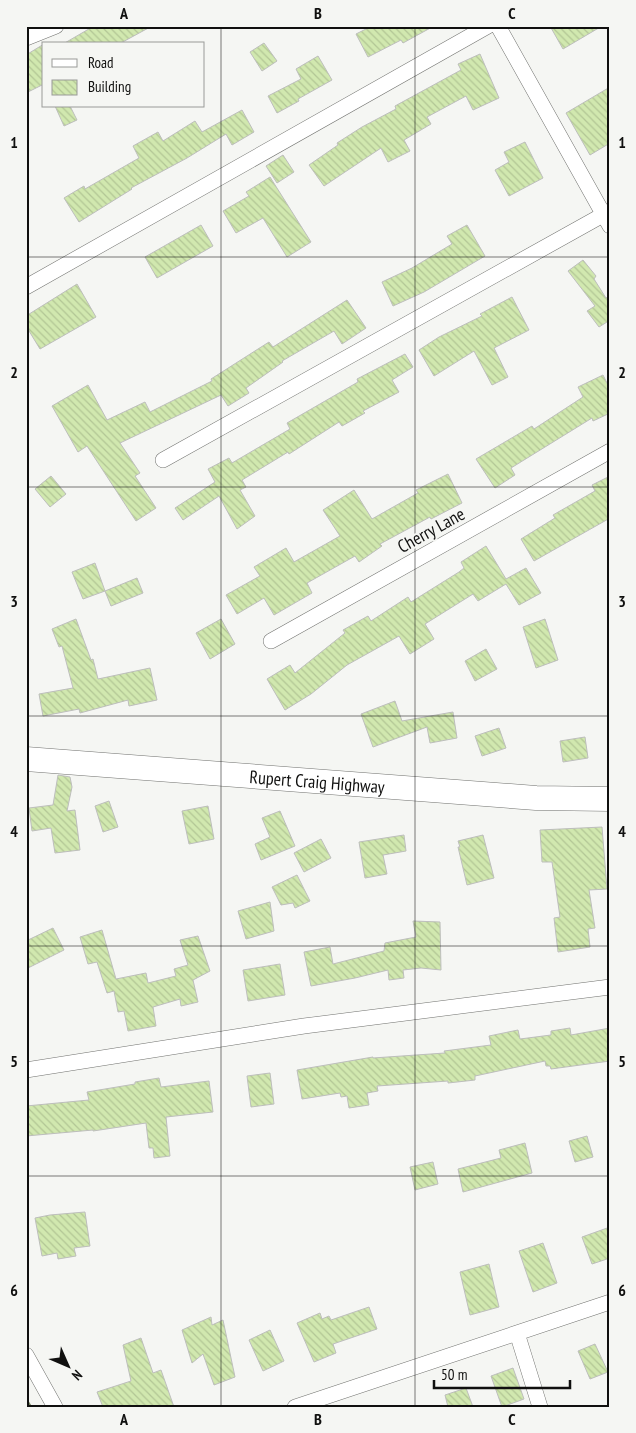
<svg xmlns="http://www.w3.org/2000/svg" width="636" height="1433" font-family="'PT Sans Narrow',sans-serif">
<defs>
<pattern id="building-back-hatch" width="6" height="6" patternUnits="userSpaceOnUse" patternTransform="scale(1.25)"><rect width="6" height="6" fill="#d1e8af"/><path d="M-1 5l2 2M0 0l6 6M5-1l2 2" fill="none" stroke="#b2c695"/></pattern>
</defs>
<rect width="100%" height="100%" fill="#f5f6f3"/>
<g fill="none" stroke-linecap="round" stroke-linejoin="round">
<path stroke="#76855f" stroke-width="5.5" d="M26 1402 29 1407"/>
</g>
<path fill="url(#building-back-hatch)" stroke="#bdbebc" d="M94 26H152L119 44H63Z
M372 26H434L403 43 401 40 368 57 356 34Z
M550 26H602L563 49Z
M264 43 277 61 262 71 250 52Z
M44 44V84L26 93V55Z
M480 54 499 98 473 110 466 96 427 117 431 124 404 140 410 151 388 162 381 148 324 186 309 165 338 145 337 143 362 127 396 109 395 106 461 70 458 64Z
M318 56 332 80 298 99 299 101 277 113 268 96 301 79 296 69Z
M610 87V143L590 155 566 113Z
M55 106H70L77 120 64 126Z
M242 110 254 132 232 145 226 134 187 158 131 188 132 189 79 222 64 198 84 186 85 189 139 158 133 146 158 132 163 141 195 121 202 132Z
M525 142 543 178 509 196 495 170 509 162 504 152Z
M283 155 294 172 277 183 266 166Z
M270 177 311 242 287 257 263 218 236 233 223 211 249 196 246 192Z
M201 225 213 246 157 278 145 257Z
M467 225 485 256 424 292 393 306 382 282 412 268 452 244 447 236Z
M583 260 596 276 594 279 606 298 610 295V325L607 322 599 327 587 311 595 306 568 271Z
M77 284 96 317 40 349 26 326V316Z
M512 297 529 330 494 348 508 377 492 385 474 351 434 376 419 350 439 337 482 316 480 314Z
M347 300 366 328 342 344 334 331 282 361 283 362 246 388 249 393 228 406 221 395 120 443 140 473 135 476 156 508 136 521 87 446 78 452 52 406 88 385 107 420 145 402 150 412 212 381 211 379 269 342 273 347Z
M405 354 413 367 392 380 399 392 363 411 365 413 342 426 339 422 289 454 288 452 242 480 246 487 240 490 255 516 237 529 219 496 183 520 175 508 215 482 208 469 229 458 232 463 290 429 287 423 358 382 357 379Z
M603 375 610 389V413L593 421 592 418 511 468 515 475 495 488 476 459 532 426 534 429 583 397 578 387Z
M448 474 462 503 431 519 430 517 380 544 382 546 359 562 355 556 307 583 312 593 274 615 264 598 237 614 226 595 260 576 254 567 286 548 294 562 340 536 323 510 354 490 372 519 418 493 416 490Z
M51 476 66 494 50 507 35 489Z
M610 476V518L534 561 521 539 555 518 553 515 595 491 592 485Z
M486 546 506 579 526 568 541 593 519 605 506 584 478 601 473 594 425 624 434 639 410 654 399 636 347 665 311 694 285 710 267 679 290 665 295 673 345 633 343 630 368 616 371 621 408 597 411 602 459 572 464 568 461 562Z
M95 563 105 591 83 599 72 572Z
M137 578 143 593 111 606 105 591Z
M76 619 91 660 93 659 98 679 150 668 157 700 129 706 128 700 80 713 79 709 43 716 39 694 73 688 62 646 59 647 52 629Z
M221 619 235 644 210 659 196 633Z
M545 619 558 660 536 668 523 627Z
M486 649 497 669 475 681 465 661Z
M395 701 402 721 453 712 457 738 430 743 427 727 373 747 361 714Z
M499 728 506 748 482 756 475 736Z
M585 737 588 758 563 762 560 741Z
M58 775 70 777 72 787 67 811 75 810 80 850 55 853 51 828 32 831 29 808 53 805Z
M109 801 118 827 103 832 95 806Z
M208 806 214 839 189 844 182 811Z
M280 811 295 846 261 860 255 844 270 837 262 818Z
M602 827 607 889 589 890 595 928 588 929 590 947 558 952 554 918 560 917 552 862H542L540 830Z
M404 835 406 851 383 855 387 874 365 878 359 842Z
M483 835 494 878 467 885 458 847H460L458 841Z
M321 839 331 858 304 872 294 853Z
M297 875 310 901 295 908 293 903 281 905 272 887Z
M270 902 274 931 246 939 238 911Z
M413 921 440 922 441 970 421 968 403 970 404 978 389 980 388 970 355 978 311 986 304 952 330 947 333 964 384 951 385 943 416 937Z
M53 928 64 950 26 969V941Z
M102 930 116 979 146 973 148 983 176 976 174 969 188 965 180 940 198 936 210 971 193 980 198 1002 181 1006 180 999 153 1007 156 1026 128 1031 124 1011 118 1012 114 991 107 993 97 962 88 964 80 937Z
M280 964 285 995 248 1001 243 970Z
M570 1028 571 1035 610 1028V1061L551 1069 550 1066H546L545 1061 475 1076V1080L448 1083V1081L377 1086 378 1091 367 1093 369 1105 349 1108 347 1096 341 1097 340 1093 302 1099 297 1070 373 1057V1058L445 1053 444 1051 491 1045 489 1036 518 1030 520 1039 551 1035V1031Z
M270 1073 274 1104 251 1107 247 1076Z
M159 1078 161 1087 209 1081 213 1112 166 1117 170 1156 154 1158 153 1148H149L146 1123 93 1131V1130L26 1136V1106L89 1100 87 1092 135 1084V1082Z
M587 1136 593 1157 575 1162 569 1141Z
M525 1143 532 1173 463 1192 458 1169 501 1158 499 1150Z
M433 1162 438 1184 415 1190 410 1167Z
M85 1212 90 1246 74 1248 76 1256 58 1259 57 1253 42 1256 35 1218 50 1215Z
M610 1227V1258L592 1264 582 1237Z
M543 1243 557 1283 533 1292 519 1251Z
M489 1264 499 1307 470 1315 460 1272Z
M369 1307 377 1329 333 1344 336 1353 314 1362 297 1323 320 1313 322 1319 329 1316 331 1320Z
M211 1317 212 1325 223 1320 235 1377 214 1385 203 1354 192 1363 182 1330Z
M270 1330 284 1361 263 1371 249 1340Z
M141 1338 153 1373 161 1370 174 1407H103L97 1392 131 1381 123 1345Z
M595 1344 608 1372 590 1379 578 1351Z
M513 1368 524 1399 502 1407 491 1376Z
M466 1388 473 1407H448L445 1395Z"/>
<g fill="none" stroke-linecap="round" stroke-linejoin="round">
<g stroke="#71726f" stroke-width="16">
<path id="street" d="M498 26 610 226
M26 38 56 26
M26 287 488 26
M163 460 610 211
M271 641 610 451
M26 1070 304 1026 610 987
M517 1333 540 1407
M26 1355 55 1407
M295 1407 610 1302"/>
</g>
<g stroke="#71726f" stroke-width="25">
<g id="primary">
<path id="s1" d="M26 759 536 798 610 799"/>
</g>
</g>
<use href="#street" stroke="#fff" stroke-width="15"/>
<use href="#primary" stroke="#fff" stroke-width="24"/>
</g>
<path fill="none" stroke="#10100f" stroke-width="1" stroke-opacity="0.55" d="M221 26V1407M415 26V1407M26 257H610M26 487H610M26 716H610M26 946H610M26 1176H610"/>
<g text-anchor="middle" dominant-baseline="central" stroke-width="4" stroke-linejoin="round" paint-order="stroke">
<g font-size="18" fill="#10100f" stroke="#f5f6f3">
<text transform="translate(431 530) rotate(-29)">Cherry Lane</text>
<text stroke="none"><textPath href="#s1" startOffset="292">Rupert Craig Highway</textPath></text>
</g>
</g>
<rect width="636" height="1433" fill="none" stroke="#f5f6f3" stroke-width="55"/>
<rect x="42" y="42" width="162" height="65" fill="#f5f6f3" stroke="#999a98"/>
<rect x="52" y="59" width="25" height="8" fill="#ffffff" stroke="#999a98"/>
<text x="88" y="68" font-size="15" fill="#10100f">Road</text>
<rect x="52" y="80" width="25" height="15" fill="url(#building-back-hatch)" stroke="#999a98"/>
<text x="88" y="92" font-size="15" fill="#10100f">Building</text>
<g transform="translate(68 1366) rotate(135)" stroke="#f5f6f3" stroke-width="4" paint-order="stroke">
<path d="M0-4L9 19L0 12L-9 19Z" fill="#10100f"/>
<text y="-8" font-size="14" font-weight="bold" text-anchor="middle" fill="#10100f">N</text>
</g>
<path d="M434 1380v8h136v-8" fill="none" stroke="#10100f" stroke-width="2.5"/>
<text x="441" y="1380" font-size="15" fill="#10100f" stroke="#f5f6f3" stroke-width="4" paint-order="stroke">50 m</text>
<rect x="28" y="28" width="580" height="1378" fill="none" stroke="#10100f" stroke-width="2"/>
<g font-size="16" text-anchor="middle" font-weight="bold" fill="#10100f">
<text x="124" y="19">A</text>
<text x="318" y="19">B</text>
<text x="512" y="19">C</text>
<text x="14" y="148">1</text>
<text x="622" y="148">1</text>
<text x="14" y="378">2</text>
<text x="622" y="378">2</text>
<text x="14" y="607">3</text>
<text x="622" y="607">3</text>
<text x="14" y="837">4</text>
<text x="622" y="837">4</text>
<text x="14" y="1067">5</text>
<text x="622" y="1067">5</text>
<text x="14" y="1296">6</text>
<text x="622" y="1296">6</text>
<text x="124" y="1425">A</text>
<text x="318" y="1425">B</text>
<text x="512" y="1425">C</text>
</g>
</svg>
